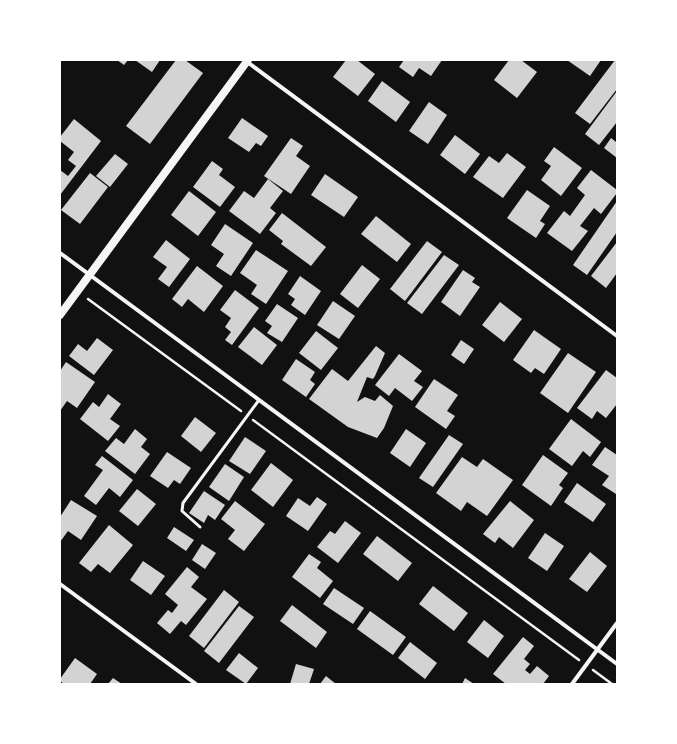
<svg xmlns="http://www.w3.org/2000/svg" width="677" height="744" font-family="Mulish,sans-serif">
<rect width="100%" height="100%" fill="#111"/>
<path fill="#d3d3d3" d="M117 60H128L124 65Z
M135 60H160L152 72Z
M176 60H185L203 73 150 144 126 126Z
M346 60H357L375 74 358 96 333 77Z
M404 60H442L431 76 419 68 413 77 399 67Z
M509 60H521L537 72 517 98 494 80Z
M567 60H601L590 76Z
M615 60H617V89L590 124 575 113Z
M382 81 410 102 396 122 368 101Z
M617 91V122L599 145 585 134Z
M429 102 447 115 428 144 409 131Z
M242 118 268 136 261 146 256 143 249 152 228 138Z
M74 119 101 141 60 195V170L68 176 76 166 68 160 74 152 60 141V137Z
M455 135 480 154 465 174 440 155Z
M291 138 303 146 296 156 310 166 291 194 264 176Z
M611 138 616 142 617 140V158L604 148Z
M554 147 582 168 561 196 541 180 551 166 544 161Z
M507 153 526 167 503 198 473 177 489 156 499 163Z
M115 154 128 164 110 187 96 176Z
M212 161 223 169 219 175 235 187 220 207 193 187Z
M591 170 617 190V193L601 214 594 208 580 226 588 231 572 251 547 233 564 211 570 216 585 195 577 188Z
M90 173 108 187 80 224 61 210Z
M325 174 358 197 344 217 311 195Z
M268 179 283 191 270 208 276 213 260 234 229 211 244 191 254 198Z
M527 190 550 206 540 221 545 224 536 238 507 218Z
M189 191 216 212 198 236 171 215Z
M617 201V232L587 275 573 265Z
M282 213 326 247 311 266 281 244 283 241 269 230Z
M376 216 411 244 397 262 361 234Z
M225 224 253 243 231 276 216 266 224 254 211 245Z
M166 240 190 259 169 287 158 279 167 267 153 257Z
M427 241 442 252 405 301 390 289Z
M617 242V273L606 288 591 276Z
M256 250 288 271 266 304 251 294 257 285 240 273Z
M444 255 459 265 422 314 407 303Z
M362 265 380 279 358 308 340 294Z
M197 266 223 286 204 312 188 299 182 307 172 299Z
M463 270 475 278 472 282 480 287 460 316 441 302Z
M300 276 321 291 305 315 291 305 295 299 288 294Z
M235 290 259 308 232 345 225 340 231 332 225 327 231 318 220 310Z
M333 301 355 316 339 339 317 325Z
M500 302 522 319 504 342 482 325Z
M277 304 298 318 282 342 267 333 272 326 265 321Z
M254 327 277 345 262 365 238 347Z
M534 330 561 349 544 374 535 368 531 373 513 360Z
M316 331 338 348 321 370 299 353Z
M97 338 113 350 94 375 69 356 78 344 87 351Z
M461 340 474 349 464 364 451 355Z
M376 346 385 353 375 376 373 379 367 377 357 402 365 397 375 401 380 395 393 406 384 428 377 438 348 427 309 399 332 369 348 381Z
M568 353 596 372 568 413 540 393Z
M399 354 422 371 414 381 423 387 412 401 395 388 389 396 375 385Z
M296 359 315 372 310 380 315 384 306 397 282 380Z
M66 362 95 382 77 408 67 401 60 411V371Z
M606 370 617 378V404L606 418 597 411 592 419 577 408Z
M434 379 458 395 447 411 455 416 446 429 415 407Z
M108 394 121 404 110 419 120 426 108 441 80 419 93 402 99 407Z
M195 417 216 433 201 452 181 436Z
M571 419 601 442 590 457 583 451 572 466 549 449Z
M135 429 147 439 141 447 150 454 135 474 105 451 116 438 124 444Z
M406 429 426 443 410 467 390 453Z
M449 435 463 444 433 487 419 478Z
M245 437 266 451 250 474 229 461Z
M605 447 617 455V492L616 494 602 485 609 476 592 465Z
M167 452 191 468 180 484 174 480 168 488 150 476Z
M543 455 568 473 559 485 563 488 551 506 522 485Z
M102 456 133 480 120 497 109 488 96 505 84 496 103 470 95 465Z
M462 457 477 467 483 459 513 480 487 516 467 502 461 511 436 493Z
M271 463 293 480 273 507 251 490Z
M225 464 244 477 229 501 209 487Z
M577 483 606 504 593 522 564 502Z
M137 489 156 504 138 526 119 511Z
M204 491 225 505 215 520 208 515 204 523 189 513Z
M317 497 327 504 308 531 286 516 298 498 310 506Z
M71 500 97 516 81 540 68 531 60 542V517Z
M235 501 265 524 244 551 228 539 235 530 221 519Z
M510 501 534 520 513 548 499 537 495 543 483 534Z
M345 521 361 533 338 563 317 547 330 531 335 534Z
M109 525 133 545 110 573 98 564 91 572 79 563Z
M174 527 194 540 186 551 167 538Z
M545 533 564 546 547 571 528 558Z
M377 536 412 563 398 581 363 554Z
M202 544 216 553 205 569 192 560Z
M590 552 607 566 587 592 569 579Z
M309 554 321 562 317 568 333 581 320 598 292 577Z
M143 561 165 576 151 595 130 580Z
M187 567 199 577 191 587 207 599 186 625 181 621 170 634 157 623 168 610 172 613 178 605 165 594Z
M433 586 468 613 454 631 419 604Z
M334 588 364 608 353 624 323 604Z
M224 590 239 602 204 648 189 636Z
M292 605 327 632 316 648 280 621Z
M239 606 254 617 219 663 204 651Z
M370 611 406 637 393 655 357 629Z
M484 620 504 636 488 658 467 642Z
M523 637 534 646 524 659 530 664 525 670 530 674 537 666 549 676 543 684H506L493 674Z
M410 642 437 663 425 679 398 658Z
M239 653 258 668 246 684 226 670Z
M75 658 97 674 90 684H64L60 681V679Z
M296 664 314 669 309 684H290Z
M326 676 336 684H320Z
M113 678 122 684H108Z
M465 678 474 684H462Z"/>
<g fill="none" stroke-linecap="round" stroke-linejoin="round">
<path stroke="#f5f5f5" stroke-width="2.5" d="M88 299 241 411
M253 420 579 660
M593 670 612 684"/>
<path stroke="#f5f5f5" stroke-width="3" d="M200 527 182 511 183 503 259 400"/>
<path stroke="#f5f5f5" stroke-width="4" d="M246 61 617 336
M60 253 617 664
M60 584 196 684
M572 684 617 623"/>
<path stroke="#f5f5f5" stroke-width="8" d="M60 315 248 60"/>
</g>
<rect width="677" height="744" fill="none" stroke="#ffffff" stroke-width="122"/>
</svg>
